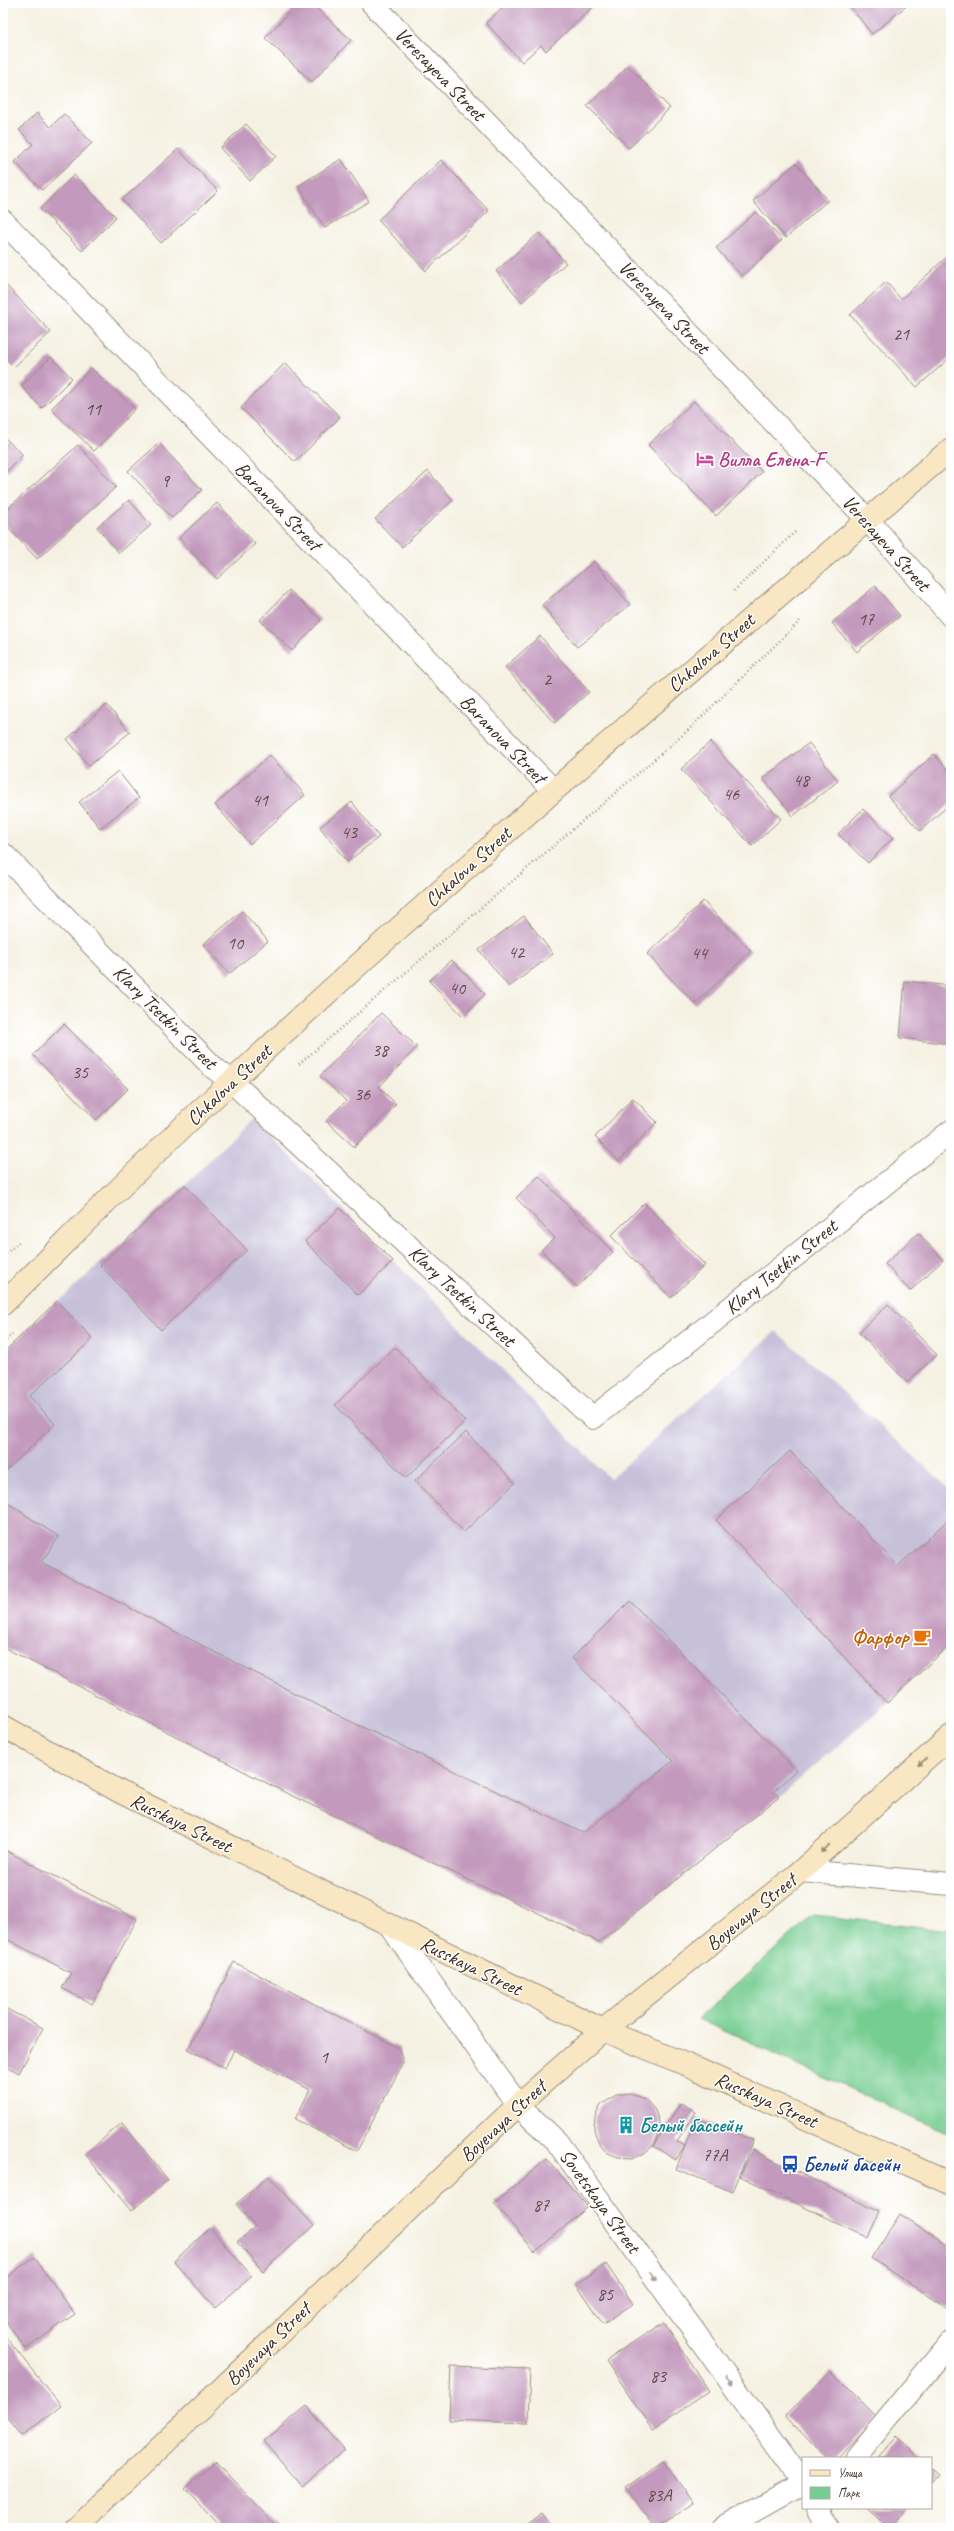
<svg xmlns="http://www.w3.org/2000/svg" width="954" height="2531" font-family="Caveat,sans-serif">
<rect width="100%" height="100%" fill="#fff"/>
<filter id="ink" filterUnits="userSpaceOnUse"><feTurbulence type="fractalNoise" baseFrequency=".025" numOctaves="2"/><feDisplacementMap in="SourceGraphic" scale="8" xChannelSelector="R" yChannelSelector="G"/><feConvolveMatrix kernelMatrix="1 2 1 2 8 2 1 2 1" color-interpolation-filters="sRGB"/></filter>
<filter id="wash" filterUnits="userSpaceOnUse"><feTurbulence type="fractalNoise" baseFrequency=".012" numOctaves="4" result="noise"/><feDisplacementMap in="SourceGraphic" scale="16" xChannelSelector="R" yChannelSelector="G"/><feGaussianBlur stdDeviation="0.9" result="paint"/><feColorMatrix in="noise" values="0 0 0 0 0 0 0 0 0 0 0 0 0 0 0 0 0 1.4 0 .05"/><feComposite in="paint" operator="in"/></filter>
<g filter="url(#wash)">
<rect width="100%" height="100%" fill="#f5f1e2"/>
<path fill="#c6c0d9" d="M252 1118 610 1479 776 1331 951 1490V1644L887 1703 779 1797 599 1942 284 1792 3 1647V1353L185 1185Z"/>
<path fill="#76cd92" stroke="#587c58" d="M813 1915 951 1930V2135L698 2019Z"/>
<g id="blocks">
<path fill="#c39abd" d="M298 3H311L351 40 312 82 265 38Z
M507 3H597L546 51 541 45 522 62 486 23Z
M847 3H910L872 34Z
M628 66 670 108 629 148 587 106Z
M37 113 50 127 64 114 92 143 42 190 15 162 33 144 19 130Z
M246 124 276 156 250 181 220 148Z
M178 149 218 191 161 243 122 200Z
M341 159 369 201 325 228 298 186Z
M441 160 489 211 426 271 378 220Z
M796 163 828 200 786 238 753 201Z
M74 175 116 217 82 251 40 209Z
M756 212 782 240 742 276 716 248Z
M539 233 566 263 522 302 496 271Z
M951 253V357L917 387 850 315 886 282 901 299Z
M3 282 51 332 14 367 3 356Z
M51 357 72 378 42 408 21 386Z
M285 363 340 417 295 462 241 408Z
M91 368 135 409 94 451 51 409Z
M694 401 762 472 716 516 648 445Z
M3 436 23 455 3 475Z
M159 443 202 490 172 518 128 471Z
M78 445 116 487 37 559 3 522V513Z
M428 471 453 500 402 547 375 519Z
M129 500 151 525 119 553 97 527Z
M217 503 255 544 217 579 179 538Z
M594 561 630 605 577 647 542 605Z
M875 586 900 616 857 652 832 623Z
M289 590 321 620 292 651 260 620Z
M540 636 589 692 554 723 505 667Z
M3 652 7 657 3 661Z
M107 705 130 732 89 766 67 739Z
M710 742 781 819 752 846 681 769Z
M809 743 838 781 793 816 763 778Z
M934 754 951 773V803L920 831 888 796Z
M270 755 305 795 250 844 215 805Z
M118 771 139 798 100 828 79 802Z
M352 802 379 837 347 862 320 827Z
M863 809 893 838 868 863 838 834Z
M703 901 751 951 695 1004 647 954Z
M242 911 268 941 229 974 203 944Z
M524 916 553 954 509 987 479 950Z
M452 960 485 994 463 1016 429 981Z
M905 981 951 986V1044L900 1038Z
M381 1013 417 1047 379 1087 396 1104 354 1147 326 1121 346 1101 320 1076Z
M64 1024 128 1089 96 1120 33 1055Z
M633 1098 657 1122 619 1161 595 1137Z
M539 1176 613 1252 577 1287 541 1250 555 1238 516 1198Z
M185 1185 247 1250 161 1330 100 1265Z
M644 1203 705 1265 671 1298 611 1236Z
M340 1208 393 1261 358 1295 305 1241Z
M918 1233 943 1260 910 1291 885 1264Z
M57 1301 93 1339 29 1396 55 1424 3 1474V1353Z
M888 1304 937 1355 907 1382 859 1333Z
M395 1347 465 1421 406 1478 335 1405Z
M466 1432 515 1483 464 1532 415 1481Z
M790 1451 898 1566 951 1517V1644L887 1703 716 1520Z
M3 1500 59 1537 41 1562 327 1710 583 1833 673 1761 572 1658 630 1601 796 1770 774 1791 779 1797 599 1942 284 1792 3 1647Z
M3 1849 137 1919 92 2004 62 1988 71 1973 3 1937Z
M234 1962 399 2048 403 2063 357 2151 295 2119 310 2090 234 2050 225 2068 188 2049Z
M3 2007 43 2028 19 2073 4 2065 3 2067Z
M630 2093 645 2099 655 2110 659 2122 658 2134 653 2146 681 2103 696 2112 677 2141 685 2146 676 2160 653 2146 643 2154 631 2158 618 2157 606 2152 598 2142 594 2129 595 2117 601 2105 616 2095Z
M696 2118 753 2140 733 2192 676 2169Z
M122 2123 168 2180 131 2211 85 2154Z
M752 2150 880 2212 868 2238 740 2176Z
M547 2159 588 2207 535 2252 494 2203Z
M269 2176 314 2226 263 2271 237 2242 255 2227 236 2204Z
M900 2214 951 2247V2310L871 2258Z
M210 2228 252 2276 215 2308 174 2261Z
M34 2257 75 2314 26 2349 3 2318V2280Z
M606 2264 633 2304 603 2324 576 2284Z
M664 2322 709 2391 652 2429 606 2360Z
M4 2335 61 2406 22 2436 3 2412Z
M451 2366 530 2369 528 2423 449 2420Z
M831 2371 877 2417 835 2458H826L785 2416Z
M307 2406 344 2450 302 2486 264 2441Z
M897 2438 920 2458H878Z
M215 2461 278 2528H221L185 2489Z
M663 2461 693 2502 657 2528H654L625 2488Z
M931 2468 938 2474 931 2482Z
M866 2508H907L889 2528Z
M542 2512 554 2528H520Z"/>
</g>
</g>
<g filter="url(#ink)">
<use href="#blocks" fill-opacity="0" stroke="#988e80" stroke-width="1"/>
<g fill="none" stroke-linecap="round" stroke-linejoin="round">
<g stroke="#988e80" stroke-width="24">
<path id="street" d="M372 3 867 519 951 616
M3 221 553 790
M3 854 214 1068 231 1081 593 1418 951 1131
M801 1871 951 1884
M391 1927 518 2105 557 2142 803 2482
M855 2458 951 2342
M817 2508 828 2528
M723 2528 803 2483"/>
</g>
<g stroke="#988e80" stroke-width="24">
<path id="secondary" d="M3 1304C79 1229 154 1152 233 1080 466 863 708 655 951 449
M3 1726 122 1793 603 2030 697 2069 951 2184
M76 2528 518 2105 603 2030 801 1871 951 1736"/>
</g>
<path stroke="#988e80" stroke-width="2.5" stroke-dasharray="1 3" stroke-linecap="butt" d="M734 591 796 531
M299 1064 684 734 801 620
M3 1256 19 1242
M3 1343 13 1334"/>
<use href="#street" stroke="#fff" stroke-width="22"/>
<use href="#secondary" stroke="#f9e7c3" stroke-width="22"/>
</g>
<defs><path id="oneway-solid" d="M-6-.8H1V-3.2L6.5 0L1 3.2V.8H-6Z"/></defs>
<g fill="#9a8870">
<use href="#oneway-solid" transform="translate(922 1762) rotate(138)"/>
<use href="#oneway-solid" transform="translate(825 1849) rotate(138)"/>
</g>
<g fill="#a79f9a">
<use href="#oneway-solid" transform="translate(654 2276) rotate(54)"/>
<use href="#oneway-solid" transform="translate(730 2381) rotate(54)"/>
</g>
</g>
<defs>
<g id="hotel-bare" transform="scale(1.38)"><path d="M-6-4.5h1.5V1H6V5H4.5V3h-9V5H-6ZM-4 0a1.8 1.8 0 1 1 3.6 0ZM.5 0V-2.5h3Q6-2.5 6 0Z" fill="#d1479c" stroke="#fff" stroke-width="2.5" paint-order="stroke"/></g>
<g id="cafe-bare" transform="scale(1.38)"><path d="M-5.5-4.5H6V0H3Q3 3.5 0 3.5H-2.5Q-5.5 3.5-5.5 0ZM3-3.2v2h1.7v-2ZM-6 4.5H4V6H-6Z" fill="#e8710a" stroke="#fff" stroke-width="2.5" paint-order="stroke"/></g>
<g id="building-bare" transform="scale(1.38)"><path d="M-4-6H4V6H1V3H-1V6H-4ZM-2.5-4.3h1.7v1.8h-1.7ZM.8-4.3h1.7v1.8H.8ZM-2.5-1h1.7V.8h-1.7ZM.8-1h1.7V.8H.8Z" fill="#0f9aa8" stroke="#fff" stroke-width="2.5" paint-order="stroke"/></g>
<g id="bus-bare" transform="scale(1.38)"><path d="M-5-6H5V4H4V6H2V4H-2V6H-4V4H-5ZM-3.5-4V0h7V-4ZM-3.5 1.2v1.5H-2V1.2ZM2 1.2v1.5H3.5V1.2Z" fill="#1a4fb4" stroke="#fff" stroke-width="2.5" paint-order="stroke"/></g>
</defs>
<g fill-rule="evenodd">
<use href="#hotel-bare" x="705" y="459"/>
<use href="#cafe-bare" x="922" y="1637"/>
<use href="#building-bare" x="626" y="2125"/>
<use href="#bus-bare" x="790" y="2164"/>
</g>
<g text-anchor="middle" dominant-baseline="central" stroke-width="3" stroke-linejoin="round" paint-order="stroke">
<g font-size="18" fill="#5d4646">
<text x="901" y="334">21</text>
<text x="93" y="409">11</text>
<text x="165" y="481">9</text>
<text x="866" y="619">17</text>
<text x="547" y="679">2</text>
<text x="801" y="780">48</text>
<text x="731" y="794">46</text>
<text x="260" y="800">41</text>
<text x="349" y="832">43</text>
<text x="235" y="943">10</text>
<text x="516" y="952">42</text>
<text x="699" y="953">44</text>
<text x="457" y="988">40</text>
<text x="380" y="1050">38</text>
<text x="80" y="1072">35</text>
<text x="362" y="1094">36</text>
<text x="324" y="2057">1</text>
<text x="715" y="2155">77А</text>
<text x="541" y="2205">87</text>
<text x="605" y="2294">85</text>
<text x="658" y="2376">83</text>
<text x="659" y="2495">83А</text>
</g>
<g font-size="20" fill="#3b2a1e" stroke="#fff">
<text transform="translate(440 74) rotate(46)">Veresayeva Street</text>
<text transform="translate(664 307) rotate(46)">Veresayeva Street</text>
<text transform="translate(278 506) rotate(46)">Baranova Street</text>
<text transform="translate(886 543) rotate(48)">Veresayeva Street</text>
<text transform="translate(711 653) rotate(-41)">Chkalova Street</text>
<text transform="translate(503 739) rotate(46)">Baranova Street</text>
<text transform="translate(468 867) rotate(-42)">Chkalova Street</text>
<text transform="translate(165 1017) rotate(45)">Klary Tsetkin Street</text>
<text transform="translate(229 1085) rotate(-43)">Chkalova Street</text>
<text transform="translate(781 1267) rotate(-39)">Klary Tsetkin Street</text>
<text transform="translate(462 1296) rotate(43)">Klary Tsetkin Street</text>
<text transform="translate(181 1823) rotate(26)">Russkaya Street</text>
<text transform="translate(751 1912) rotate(-39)">Boyevaya Street</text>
<text transform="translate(471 1966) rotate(26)">Russkaya Street</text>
<text transform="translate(766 2100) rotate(24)">Russkaya Street</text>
<text transform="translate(503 2121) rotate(-43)">Boyevaya Street</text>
<text transform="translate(600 2201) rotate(54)">Sovetskaya Street</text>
<text transform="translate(268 2344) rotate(-44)">Boyevaya Street</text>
</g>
<g font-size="20" font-weight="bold" fill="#b23c85" stroke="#fff" text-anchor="start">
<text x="718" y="459">Вилла Елена-F</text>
</g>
<g font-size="20" font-weight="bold" fill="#c56008" stroke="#fff" text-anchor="end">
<text x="909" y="1637">Фарфор</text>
</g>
<g font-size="20" font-weight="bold" fill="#0d838f" stroke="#fff" text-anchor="start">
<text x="639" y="2125">Белый баcсейн</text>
</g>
<g font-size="20" font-weight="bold" fill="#164399" stroke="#fff" text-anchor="start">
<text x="803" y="2164">Белый басейн</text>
</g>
</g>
<rect width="954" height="2531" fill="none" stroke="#fff" stroke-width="16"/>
<rect x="802" y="2457" width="130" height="52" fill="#ffffff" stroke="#b1aaa5"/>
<rect x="810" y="2470" width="20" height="6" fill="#f9e7c3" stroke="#b1aaa5"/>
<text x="838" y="2477" font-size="12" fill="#3b2a1e">Улица</text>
<rect x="810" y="2487" width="20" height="12" fill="#76cd92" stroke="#b1aaa5"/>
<text x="838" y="2497" font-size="12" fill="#3b2a1e">Парк</text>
</svg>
